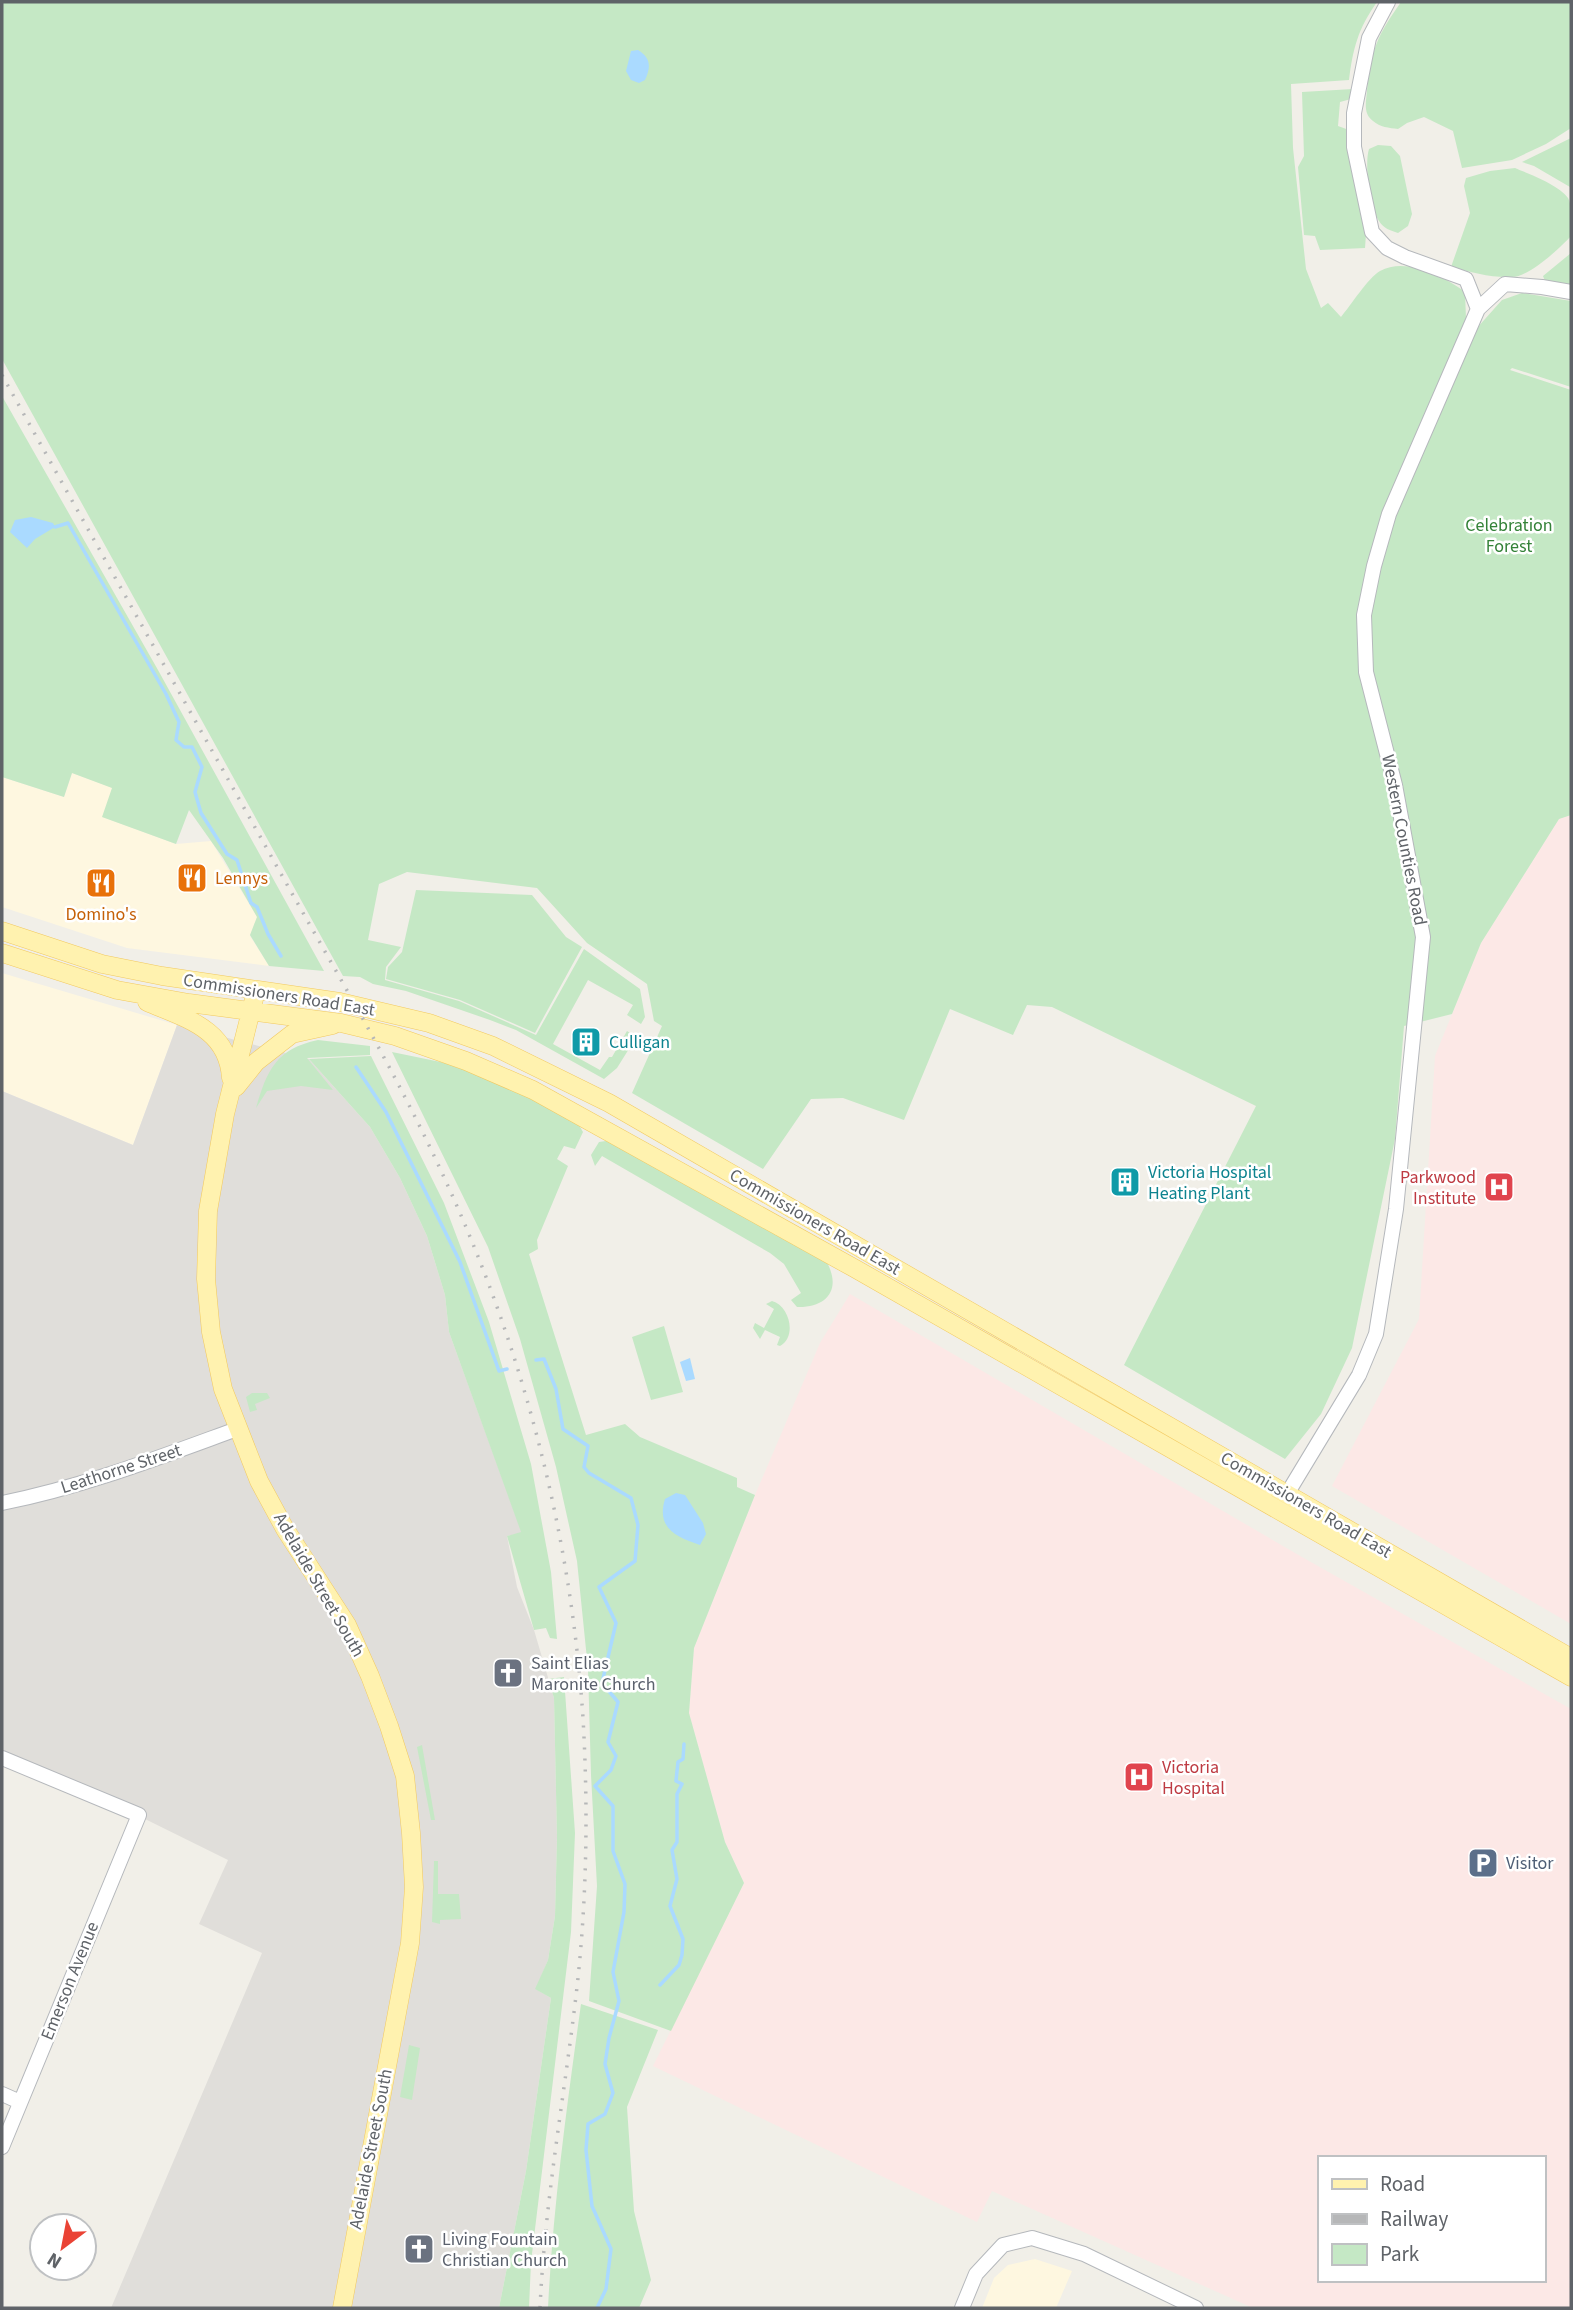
<svg xmlns="http://www.w3.org/2000/svg" width="1573" height="2310" font-family="'Source Sans 3',sans-serif">
<rect width="100%" height="100%" fill="#f1efe8"/>
<path fill="#fef7e0" d="M72 773 113 788 103 817 176 844 211 841 257 917 250 936 269 966 127 948 2 907V777L64 797Z
M2 973 177 1025 133 1145 2 1091Z
M1035 2259 1072 2271 1056 2308H982L994 2278 1008 2265Z"/>
<path fill="#e0deda" d="M177 1025 309 1059 370 1127 400 1178 427 1236 445 1295 449 1332 522 1533 507 1536 517 1587 534 1630 554 1698 557 1838 555 1916 548 1960 536 1989 551 1998 526 2171 499 2308H111L262 1953 199 1924 228 1860 145 1819 2 1754V1091L133 1145Z"/>
<path fill="#fce8e6" fill-rule="evenodd" d="M1571 815V1624L1332 1486 1419 1319 1435 1056 1481 943 1559 819Z
M850 1294 1302 1557 1571 1709V2308H1253L992 2191 977 2222 653 2066 744 1883 725 1842 689 1713 694 1648 755 1495 820 1343ZM1319 2158H1543V2280H1319Z"/>
<path fill="#c5e8c5" d="M2 2H1377C1358 29 1353 48 1349 80L1291 84 1293 148 1306 269 1321 308 1328 303 1341 317C1351 305 1368 278 1380 271 1406 257 1443 276 1465 292L1466 319 1451 357 1502 300 1522 293 1571 301V387L1512 368 1510 370 1571 390V815L1559 819 1481 943 1452 1014 1404 1026 1395 1139 1352 1348 1321 1414 1285 1459 1124 1365 1256 1106 1052 1007 1027 1005 1013 1035 950 1009 904 1120 843 1098 811 1099 763 1169 632 1093 662 1026 654 1021 647 984 587 943 537 888 407 872 379 884 368 940 401 947 386 967 385 980 459 1001 536 1035 584 949 640 989 645 1017 641 1024 627 1015 633 1005 588 980 553 1044 600 1070 609 1057H612L627 1031 630 1033 632 1044 617 1068 604 1079 516 1030 490 1020 406 991 373 984 360 977 343 976 2 359Z
M1401 2H1571V128L1546 144 1512 160 1462 168 1453 131 1424 117 1407 123 1398 129C1389 128 1380 127 1373 121 1363 114 1366 102 1367 91 1371 50 1377 36 1401 2Z
M1353 89 1351 99 1340 102 1338 126 1349 130 1366 234 1365 248 1320 250 1315 236 1304 235 1298 167 1304 156 1302 92Z
M1571 138 1570 187 1534 166 1522 162Z
M1378 145 1391 146 1400 156 1412 214 1408 226 1398 233C1390 230 1384 229 1379 221 1370 207 1364 165 1369 149Z
M1515 168C1529 174 1559 185 1568 198 1573 207 1571 225 1571 236 1560 248 1529 277 1512 277 1491 278 1471 272 1451 267L1470 213 1464 186 1466 178 1490 171Z
M1571 253V287L1545 281 1543 276Z
M2 396 158 670 324 971 269 966 250 935 257 917 223 858 189 810 176 844 102 817 112 788 72 773 64 797 2 777Z
M416 890 532 895 566 937 582 947 535 1033 460 1000 386 979 388 967 402 952Z
M318 1040 370 1046V1055L307 1058 333 1090 301 1086 267 1091 256 1108C267 1070 276 1049 318 1040Z
M392 1052 460 1066 487 1074 576 1120 583 1132 575 1149 564 1146 557 1159 568 1166 537 1240 538 1249 529 1254 586 1435 625 1424 640 1437 737 1478V1487L755 1495 694 1648 689 1713 725 1842 744 1883 671 2031 589 2001 597 1886 591 1775 588 1669 577 1561 556 1467 520 1339 488 1247Z
M371 1056 444 1203 489 1322 531 1464 551 1572 557 1639 550 1638 546 1628 534 1630 507 1536 521 1532 449 1332 445 1295 427 1236 400 1178 370 1127 309 1059Z
M606 1141 614 1142 826 1261C842 1288 828 1308 797 1307L791 1300 801 1293 784 1264 770 1253 602 1156 595 1166 591 1155 599 1142Z
M772 1301C790 1306 797 1337 780 1346L777 1345 780 1337 765 1330 760 1339 753 1328 755 1323 764 1328 774 1309 766 1304Z
M664 1326 683 1392 651 1400 632 1337Z
M252 1393H267L270 1398 255 1404 257 1410 250 1412 246 1397Z
M564 1677 575 1833 571 1932 531 2262 529 2308H499L526 2171 551 1998 535 1989 548 1960 555 1916 557 1838 554 1698 548 1679Z
M422 1745 435 1820H431L417 1747Z
M434 1861H438V1894H459L461 1919 440 1920V1924L432 1922Z
M581 2004 658 2030 627 2107 634 2211 651 2280 639 2308H548C553 2206 567 2105 581 2004Z
M409 2045 420 2048 412 2100 400 2097Z"/>
<path fill="#aadaff" d="M638 50C651 58 651 67 645 80L639 83 631 80 626 71 631 51Z
M31 517 53 523 55 527 35 539 27 548 10 532 15 520Z
M690 1358 695 1379 686 1381 680 1362Z
M676 1493 685 1495 703 1523 706 1534 700 1545C676 1537 656 1528 665 1499Z"/>
<g fill="none" stroke-linecap="round" stroke-linejoin="round">
<path stroke="#aadaff" stroke-width="3.5" d="M55 527 68 523 166 694 179 722 176 740 184 747H192L202 767 195 792 201 813 227 854 237 860 251 903 257 907 268 934 281 956
M356 1067 386 1112 460 1262 499 1371 507 1369
M536 1360 544 1359 556 1389 563 1429 588 1446 584 1467 589 1473 631 1498 638 1525 635 1561 599 1587 616 1623 602 1683 618 1702 608 1742 616 1756 611 1770 595 1786 613 1806V1851L625 1884 624 1912 613 1972 619 2001 609 2038 605 2064 613 2093 605 2114 588 2124 586 2150 592 2206 611 2249 606 2289 597 2308
M660 1985 679 1965 682 1955 683 1939 670 1906 677 1879 672 1850 677 1842V1794L682 1784 676 1781 678 1762 683 1759 684 1744"/>
<g stroke="#b5b8bc" stroke-width="16">
<path id="minor" d="M1388 2 1369 38 1354 113V147L1372 232 1387 248 1405 257 1466 279 1478 309
M1287 1494 1359 1375 1376 1334 1396 1209 1423 937 1395 785 1366 672 1364 615 1374 566 1389 514 1478 309 1505 284 1542 287 1571 292
M2 1503C83 1487 160 1457 237 1429
M2 1758 139 1815 2 2147
M2 2094 20 2102
M962 2308 976 2274 1003 2245 1032 2238 1084 2254 1196 2308"/>
</g>
<g stroke="#f2c960" stroke-width="19">
<path id="major" d="M2 931 102 964 162 976 340 1002 429 1023 493 1046 609 1103 1571 1658
M2 953 117 990 189 1003 341 1023 395 1036 466 1061 533 1090 854 1268 1571 1677
M254 999 225 1114 208 1211 206 1279 211 1332 223 1389 259 1481 285 1529 347 1625 370 1676 389 1726 405 1776 411 1833 414 1887 410 1943 342 2308
M147 1002C187 1019 228 1029 231 1078
M236 1087 256 1062 292 1034 333 1025"/>
</g>
<use href="#minor" stroke="#fff" stroke-width="14"/>
<use href="#major" stroke="#fff2af" stroke-width="18"/>
<path stroke="#b6b7b8" stroke-width="3.5" stroke-dasharray="2 9" stroke-linecap="butt" d="M2 375C90 533 178 690 266 847 328 959 396 1070 448 1186 524 1353 571 1535 583 1718 588 1805 587 1891 578 1978 566 2088 545 2197 540 2308"/>
</g>
<defs>
<g id="restaurant-square" transform="scale(1.575)"><rect x="-9" y="-9" width="18" height="18" rx="4" fill="#e8710a" stroke="#fff"/><path d="M-5-6h1v4h1v-4h1v4h1v-4h1v5L-1.5 .5V6h-2V.5L-5-1ZM5-6V6H3V1.5H1.5Q1.5-4 5-6Z" fill="#fff"/></g>
<g id="building-square" transform="scale(1.575)"><rect x="-9" y="-9" width="18" height="18" rx="4" fill="#0f9aa8" stroke="#fff"/><path d="M-4-6H4V6H1V3H-1V6H-4ZM-2.5-4.3h1.7v1.8h-1.7ZM.8-4.3h1.7v1.8H.8ZM-2.5-1h1.7V.8h-1.7ZM.8-1h1.7V.8H.8Z" fill="#fff"/></g>
<g id="hospital-square" transform="scale(1.575)"><rect x="-9" y="-9" width="18" height="18" rx="4" fill="#e0444e" stroke="#fff"/><path d="M-5-5h3v3.5h4V-5h3V5h-3V1.5h-4V5h-3Z" fill="#fff"/></g>
<g id="church-square" transform="scale(1.575)"><rect x="-9" y="-9" width="18" height="18" rx="4" fill="#6b7280" stroke="#fff"/><path d="M-1.2-6h2.4v3.5h3.3v2.4h-3.3V6h-2.4V-.1h-3.3v-2.4h3.3Z" fill="#fff"/></g>
<g id="parking-square" transform="scale(1.575)"><rect x="-9" y="-9" width="18" height="18" rx="4" fill="#5c6f8a" stroke="#fff"/><path d="M-3.5-5.5H1a3.5 3.5 0 0 1 0 7H-1V5.5H-3.5ZM-1-3.4V-.6H.8a1.4 1.4 0 0 0 0-2.8Z" fill="#fff"/></g>
</defs>
<g fill-rule="evenodd">
<use href="#restaurant-square" x="192" y="878"/>
<use href="#restaurant-square" x="101" y="883"/>
<use href="#building-square" x="586" y="1042"/>
<use href="#building-square" x="1125" y="1182"/>
<use href="#hospital-square" x="1499" y="1187"/>
<use href="#church-square" x="508" y="1673"/>
<use href="#hospital-square" x="1139" y="1777"/>
<use href="#parking-square" x="1483" y="1863"/>
<use href="#church-square" x="419" y="2249"/>
</g>
<g text-anchor="middle" dominant-baseline="central" stroke-width="5" stroke-linejoin="round" paint-order="stroke">
<g font-size="18" fill="#348238" stroke="#fff">
<text x="1509" y="525">Celebration<tspan x="1509" dy="21">Forest</tspan></text>
</g>
<g font-size="18" fill="#5f6368" stroke="#fff">
<text transform="translate(1404 840) rotate(79)">Western Counties Road</text>
<text transform="translate(279 995) rotate(9)">Commissioners Road East</text>
<text transform="translate(815 1222) rotate(30)">Commissioners Road East</text>
<text transform="translate(121 1469) rotate(-18)">Leathorne Street</text>
<text transform="translate(1306 1505) rotate(30)">Commissioners Road East</text>
<text transform="translate(319 1585) rotate(60)">Adelaide Street South</text>
<text transform="translate(70 1981) rotate(-68)">Emerson Avenue</text>
<text transform="translate(371 2149) rotate(-79)">Adelaide Street South</text>
</g>
<g font-size="18" fill="#c56008" stroke="#fff" text-anchor="start">
<text x="215" y="878">Lennys</text>
<text x="101" y="914" text-anchor="middle">Domino's</text>
</g>
<g font-size="18" fill="#0d838f" stroke="#fff" text-anchor="start">
<text x="609" y="1042">Culligan</text>
<text x="1148" y="1172">Victoria Hospital<tspan x="1148" dy="21">Heating Plant</tspan></text>
</g>
<g font-size="18" fill="#be3a42" stroke="#fff" text-anchor="end">
<text x="1476" y="1177">Parkwood<tspan x="1476" dy="21">Institute</tspan></text>
<text x="1162" y="1767" text-anchor="start">Victoria<tspan x="1162" dy="21">Hospital</tspan></text>
</g>
<g font-size="18" fill="#5b616d" stroke="#fff" text-anchor="start">
<text x="531" y="1663">Saint Elias<tspan x="531" dy="21">Maronite Church</tspan></text>
<text x="442" y="2239">Living Fountain<tspan x="442" dy="21">Christian Church</tspan></text>
</g>
<g font-size="18" fill="#4e5e75" stroke="#fff" text-anchor="start">
<text x="1506" y="1863">Visitor</text>
</g>
</g>
<rect width="1573" height="2310" fill="none" stroke="#5f6368" stroke-width="7"/>
<rect x="1318" y="2156" width="228" height="126" fill="#ffffff" stroke="#bfc1c3" stroke-width="2"/>
<rect x="1332" y="2179" width="35" height="10" fill="#fff2af" stroke="#bfc1c3" stroke-width="2"/>
<text x="1380" y="2191" font-size="21" fill="#5f6368">Road</text>
<rect x="1332" y="2214" width="35" height="10" fill="#b6b7b8" stroke="#bfc1c3" stroke-width="2"/>
<text x="1380" y="2226" font-size="21" fill="#5f6368">Railway</text>
<rect x="1332" y="2244" width="35" height="21" fill="#c5e8c5" stroke="#bfc1c3" stroke-width="2"/>
<text x="1380" y="2261" font-size="21" fill="#5f6368">Park</text>
<g transform="translate(63 2247) rotate(212)"><circle r="33" fill="#ffffff" stroke="#bfc1c3" stroke-width="2"/>
<path d="M0-5L12 26L0 18L-12 26Z" fill="#ea4335"/>
<text y="-10" font-size="19" font-weight="bold" text-anchor="middle" fill="#5f6368">N</text>
</g>
</svg>
